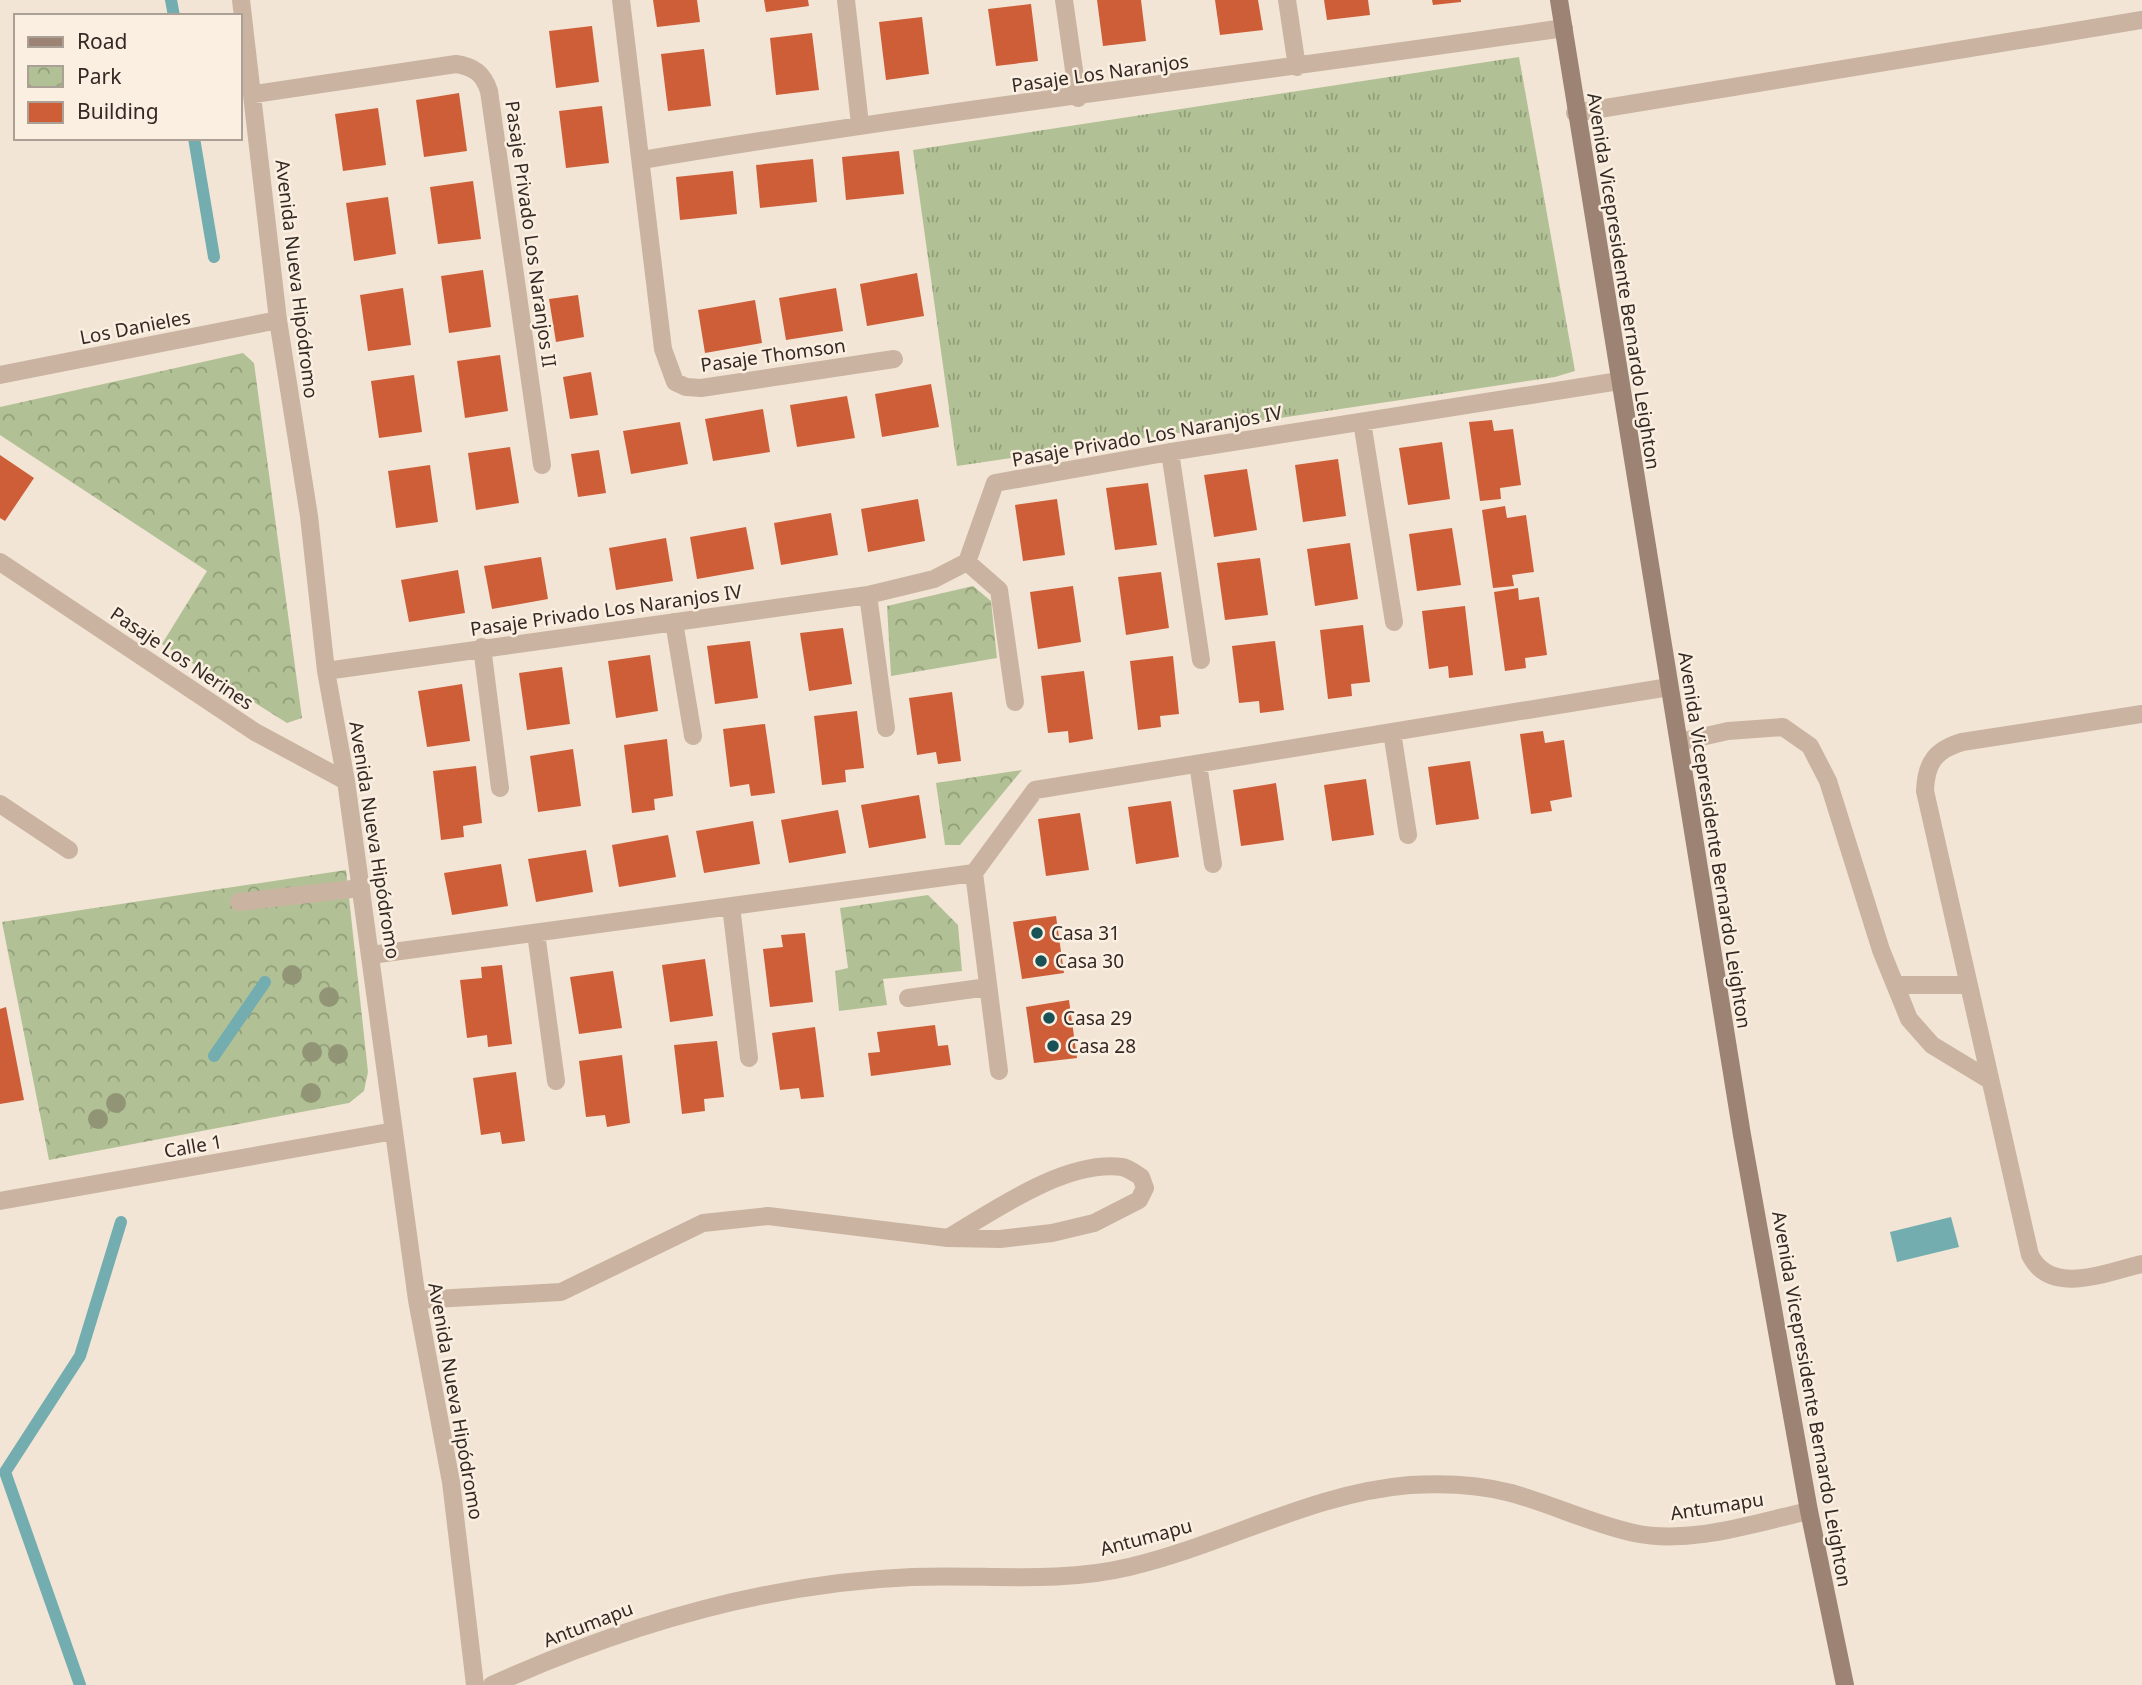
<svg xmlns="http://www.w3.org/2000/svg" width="2142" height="1685" font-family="'Noto Sans',sans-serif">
<defs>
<pattern id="grass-tufts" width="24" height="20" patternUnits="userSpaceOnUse" patternTransform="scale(1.75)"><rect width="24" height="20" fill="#b2c195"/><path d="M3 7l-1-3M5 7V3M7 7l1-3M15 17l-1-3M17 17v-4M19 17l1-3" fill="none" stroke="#929d79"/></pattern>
<pattern id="park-crowns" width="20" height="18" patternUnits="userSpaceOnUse" patternTransform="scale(1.75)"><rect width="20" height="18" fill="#b2c195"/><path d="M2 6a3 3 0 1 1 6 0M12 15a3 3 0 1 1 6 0" fill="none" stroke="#929d79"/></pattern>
</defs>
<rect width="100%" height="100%" fill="#f2e5d5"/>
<path fill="url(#grass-tufts)" d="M1519 57 1575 371 1555 377 957 466 913 150Z"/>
<path fill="url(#park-crowns)" d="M243 353 254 363 302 718 287 723 162 644 207 571 0 435V407Z
M973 586 991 601 997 658 891 676 887 606Z
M1022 770 960 845H945L936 783Z
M346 870 368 1072 364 1091 349 1103 49 1160 2 922Z
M928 895 958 925 962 971 883 979 887 1005 839 1011 835 971 848 968 840 908Z"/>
<path fill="#73adb0" d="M1951 1217 1959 1247 1897 1262 1890 1232Z"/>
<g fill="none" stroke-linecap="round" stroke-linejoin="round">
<path stroke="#73adb0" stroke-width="12" d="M171 0 174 16
M194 138 214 257
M214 1056 265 982
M80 1685 5 1472 80 1356 121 1222"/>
</g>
<path fill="#cd5e38" d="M653 0H697L700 22 657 27Z
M764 0H808L809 6 766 12Z
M1097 0H1141L1146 41 1103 46Z
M1215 0H1258L1263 30 1220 35Z
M1324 0H1368L1370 15 1327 20Z
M1432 0H1461V2L1433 5Z
M1031 4 1038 61 996 66 988 9Z
M922 17 929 74 886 80 879 22Z
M592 26 599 82 556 88 549 31Z
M812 33 819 90 776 95 770 38Z
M704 49 711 106 668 111 661 54Z
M459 93 467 151 424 157 416 100Z
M602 106 609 163 566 168 559 111Z
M378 108 386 165 343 171 335 114Z
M899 151 904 194 846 200 842 157Z
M813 159 817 202 760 208 756 165Z
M733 171 737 214 680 220 676 177Z
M473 181 481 239 438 244 430 187Z
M388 197 396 254 354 261 346 203Z
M483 270 491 327 449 333 441 276Z
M917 273 924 316 867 326 860 284Z
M403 288 411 345 368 351 360 295Z
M836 288 843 331 786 340 779 298Z
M578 295 584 337 556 342 549 299Z
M755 300 762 343 705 353 698 310Z
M500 355 508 411 465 418 457 361Z
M591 372 598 415 570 419 563 377Z
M414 375 422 432 379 438 371 381Z
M931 384 939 427 882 437 875 394Z
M847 396 855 438 797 447 790 405Z
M763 409 770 452 713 461 705 419Z
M1492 420 1494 431 1513 429 1521 485 1500 488 1501 499 1480 501 1469 422Z
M680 422 688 464 631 474 623 431Z
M1442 442 1450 499 1408 505 1399 448Z
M510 447 519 503 476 510 468 453Z
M599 450 606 493 578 497 571 454Z
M0 455 34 478 5 521 0 518Z
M1338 459 1346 516 1303 522 1295 465Z
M430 465 438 522 396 528 388 471Z
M1247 469 1257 530 1214 537 1204 475Z
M1148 483 1157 545 1115 550 1106 488Z
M918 499 925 541 868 552 861 509Z
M1057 499 1065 555 1023 561 1015 505Z
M1505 506 1507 518 1526 515 1534 572 1512 575 1514 586 1493 588 1482 510Z
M831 513 838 555 781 565 774 523Z
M746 527 754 569 697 579 690 537Z
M1452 528 1461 585 1417 591 1409 534Z
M666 538 673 581 616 590 609 548Z
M1350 543 1358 599 1315 606 1307 549Z
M541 557 548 599 492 609 484 566Z
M1260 558 1268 615 1225 620 1217 563Z
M458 570 465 613 409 622 401 580Z
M1161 572 1169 628 1126 635 1118 577Z
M1073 586 1081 642 1038 649 1030 592Z
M1518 588 1519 600 1539 597 1547 655 1525 658 1526 668 1505 671 1494 592Z
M1465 606 1473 675 1449 678 1448 666 1429 669 1422 611Z
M1363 625 1370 682 1351 684 1352 696 1328 699 1320 630Z
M843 628 852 684 809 691 800 633Z
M750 641 758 698 715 704 707 646Z
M1275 641 1284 710 1260 713 1259 701 1239 703 1232 646Z
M650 655 658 711 616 718 608 661Z
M1173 656 1179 714 1160 716 1161 727 1138 730 1130 661Z
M562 667 570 724 527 730 519 673Z
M1084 671 1093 739 1069 743 1068 731 1048 733 1041 676Z
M462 684 470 741 427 747 418 691Z
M952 692 961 761 938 764 936 752 917 755 909 698Z
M857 711 864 768 845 770 846 782 822 785 814 716Z
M765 724 775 793 751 796 749 784 730 787 723 729Z
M1543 731 1545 743 1564 740 1572 797 1550 801 1552 811 1531 814 1520 734Z
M667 739 673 796 654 799 655 810 632 813 624 745Z
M573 749 581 806 538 812 530 756Z
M1470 761 1479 819 1436 825 1428 767Z
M476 766 482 823 463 826 464 837 441 840 433 771Z
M1366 779 1374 835 1332 841 1324 785Z
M1276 783 1284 840 1241 846 1233 790Z
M919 795 926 838 869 848 861 805Z
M1171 801 1179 857 1136 864 1128 807Z
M838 810 846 853 789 863 781 820Z
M1080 813 1089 870 1046 876 1038 819Z
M753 821 760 864 704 873 696 831Z
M668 835 676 877 619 887 612 845Z
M586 850 593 892 536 902 528 859Z
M501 864 508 906 452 915 444 873Z
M1056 916 1064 973 1022 979 1013 922Z
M805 933 813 1002 770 1007 763 949 783 947 781 935Z
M705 959 713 1016 670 1022 662 965Z
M502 965 512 1044 488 1047 487 1035 467 1038 460 980 482 978 481 967Z
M613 971 622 1028 579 1034 570 977Z
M1069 1000 1077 1058 1034 1063 1026 1007Z
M6 1007 24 1100 0 1104V1009Z
M935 1025 938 1046 948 1045 951 1065 871 1076 868 1053 880 1052 877 1032Z
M815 1027 824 1097 801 1099 799 1088 780 1090 772 1033Z
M717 1041 724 1097 704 1099 705 1111 682 1114 674 1045Z
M622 1055 630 1123 607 1127 605 1115 586 1117 579 1061Z
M516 1072 525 1141 502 1144 500 1132 481 1135 473 1078Z"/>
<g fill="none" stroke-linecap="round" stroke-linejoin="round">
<path stroke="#cab4a1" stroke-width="18" d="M1575 113 2142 20
M239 902 361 888"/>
<path stroke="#cab4a1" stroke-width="18" d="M241 0 278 320 309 516 326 671 346 781 417 1300 451 1482 475 1685
M621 0 663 349 675 382 686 387 701 388 894 359
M846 0 860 124
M1064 0 1078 98
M1287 0 1297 67
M254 94 456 64C474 67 483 73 489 91L542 465
M642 160C948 109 1256 73 1564 28
M0 375 278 320
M1362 422 1394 622
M1170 452 1201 660
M0 562 255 732 346 781
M967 562 999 590 1015 702
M868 595 886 728
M674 622 693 736
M482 647 500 788
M326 671 868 595 934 579 967 562 995 483 1170 452 1619 381
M2142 714 1962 742C1935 750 1926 763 1925 791L2030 1255C2051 1297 2106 1272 2142 1264
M1392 732 1408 835
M1679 742 1728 731 1783 727 1810 746 1828 781 1881 950 1909 1019 1932 1045 1988 1079
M1198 764 1213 864
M0 804 69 850
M974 873 999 1071
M731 906 749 1058
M536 933 556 1081
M371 955 974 873 1035 790 1669 687
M1898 985H1968
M908 998 988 987
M0 1201 394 1131
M417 1300 561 1292 703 1223 768 1216 948 1238 1000 1239 1052 1233 1094 1223 1139 1200 1145 1188 1141 1177C1135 1173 1128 1168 1122 1167 1065 1160 995 1210 948 1238
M492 1685C625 1625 766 1583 912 1577 984 1574 1058 1584 1129 1567 1224 1545 1311 1493 1410 1485 1443 1483 1478 1484 1511 1493 1552 1504 1592 1524 1634 1533 1691 1545 1754 1523 1809 1511"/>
<path stroke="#9d8373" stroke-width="18" d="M1559 0 1742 1135 1809 1511 1845 1685"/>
</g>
<g fill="#919575">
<circle cx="292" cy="975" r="10"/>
<circle cx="329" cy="997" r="10"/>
<circle cx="312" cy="1052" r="10"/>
<circle cx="338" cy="1054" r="10"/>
<circle cx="311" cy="1093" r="10"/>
<circle cx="116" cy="1103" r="10"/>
<circle cx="98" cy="1119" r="10"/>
</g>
<g fill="#185257" stroke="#faefe1" stroke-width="2.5">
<circle cx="1037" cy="933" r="7"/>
<circle cx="1041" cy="961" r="7"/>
<circle cx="1049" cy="1018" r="7"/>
<circle cx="1053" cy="1046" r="7"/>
</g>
<g text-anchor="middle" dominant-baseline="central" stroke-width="5" stroke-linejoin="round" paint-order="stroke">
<g font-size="19" fill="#342924" stroke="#faefe1">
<text transform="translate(1100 73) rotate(-8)">Pasaje Los Naranjos</text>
<text transform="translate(531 234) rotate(82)">Pasaje Privado Los Naranjos II</text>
<text transform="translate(297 279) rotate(83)">Avenida Nueva Hipódromo</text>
<text transform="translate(1624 281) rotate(81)">Avenida Vicepresidente Bernardo Leighton</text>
<text transform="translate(135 327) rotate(-11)">Los Danieles</text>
<text transform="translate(773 355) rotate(-8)">Pasaje Thomson</text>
<text transform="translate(1147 436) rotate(-10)">Pasaje Privado Los Naranjos IV</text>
<text transform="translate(606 610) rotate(-8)">Pasaje Privado Los Naranjos IV</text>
<text transform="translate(182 658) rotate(34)">Pasaje Los Nerines</text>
<text transform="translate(375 840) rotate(81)">Avenida Nueva Hipódromo</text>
<text transform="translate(1715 840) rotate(81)">Avenida Vicepresidente Bernardo Leighton</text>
<text transform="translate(193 1146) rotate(-10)">Calle 1</text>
<text transform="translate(1812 1399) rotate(80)">Avenida Vicepresidente Bernardo Leighton</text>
<text transform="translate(456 1401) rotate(80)">Avenida Nueva Hipódromo</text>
<text transform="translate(1717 1506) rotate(-9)">Antumapu</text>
<text transform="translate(1146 1537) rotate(-15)">Antumapu</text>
<text transform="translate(588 1624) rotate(-21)">Antumapu</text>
</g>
<g font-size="19" fill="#342924" stroke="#faefe1" text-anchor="start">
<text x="1051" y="933">Casa 31</text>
<text x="1055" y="961">Casa 30</text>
<text x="1063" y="1018">Casa 29</text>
<text x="1067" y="1046">Casa 28</text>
</g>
</g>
<rect x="14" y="14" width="228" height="126" fill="#faefe1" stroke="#aba095" stroke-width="2"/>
<rect x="28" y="37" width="35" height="10" fill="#9d8373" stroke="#aba095" stroke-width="2"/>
<text x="77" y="49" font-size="21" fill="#342924">Road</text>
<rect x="28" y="66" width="35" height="21" fill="url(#park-crowns)" stroke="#aba095" stroke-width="2"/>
<text x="77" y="84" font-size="21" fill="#342924">Park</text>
<rect x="28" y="102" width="35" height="21" fill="#cd5e38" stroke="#aba095" stroke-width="2"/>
<text x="77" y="119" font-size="21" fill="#342924">Building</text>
</svg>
